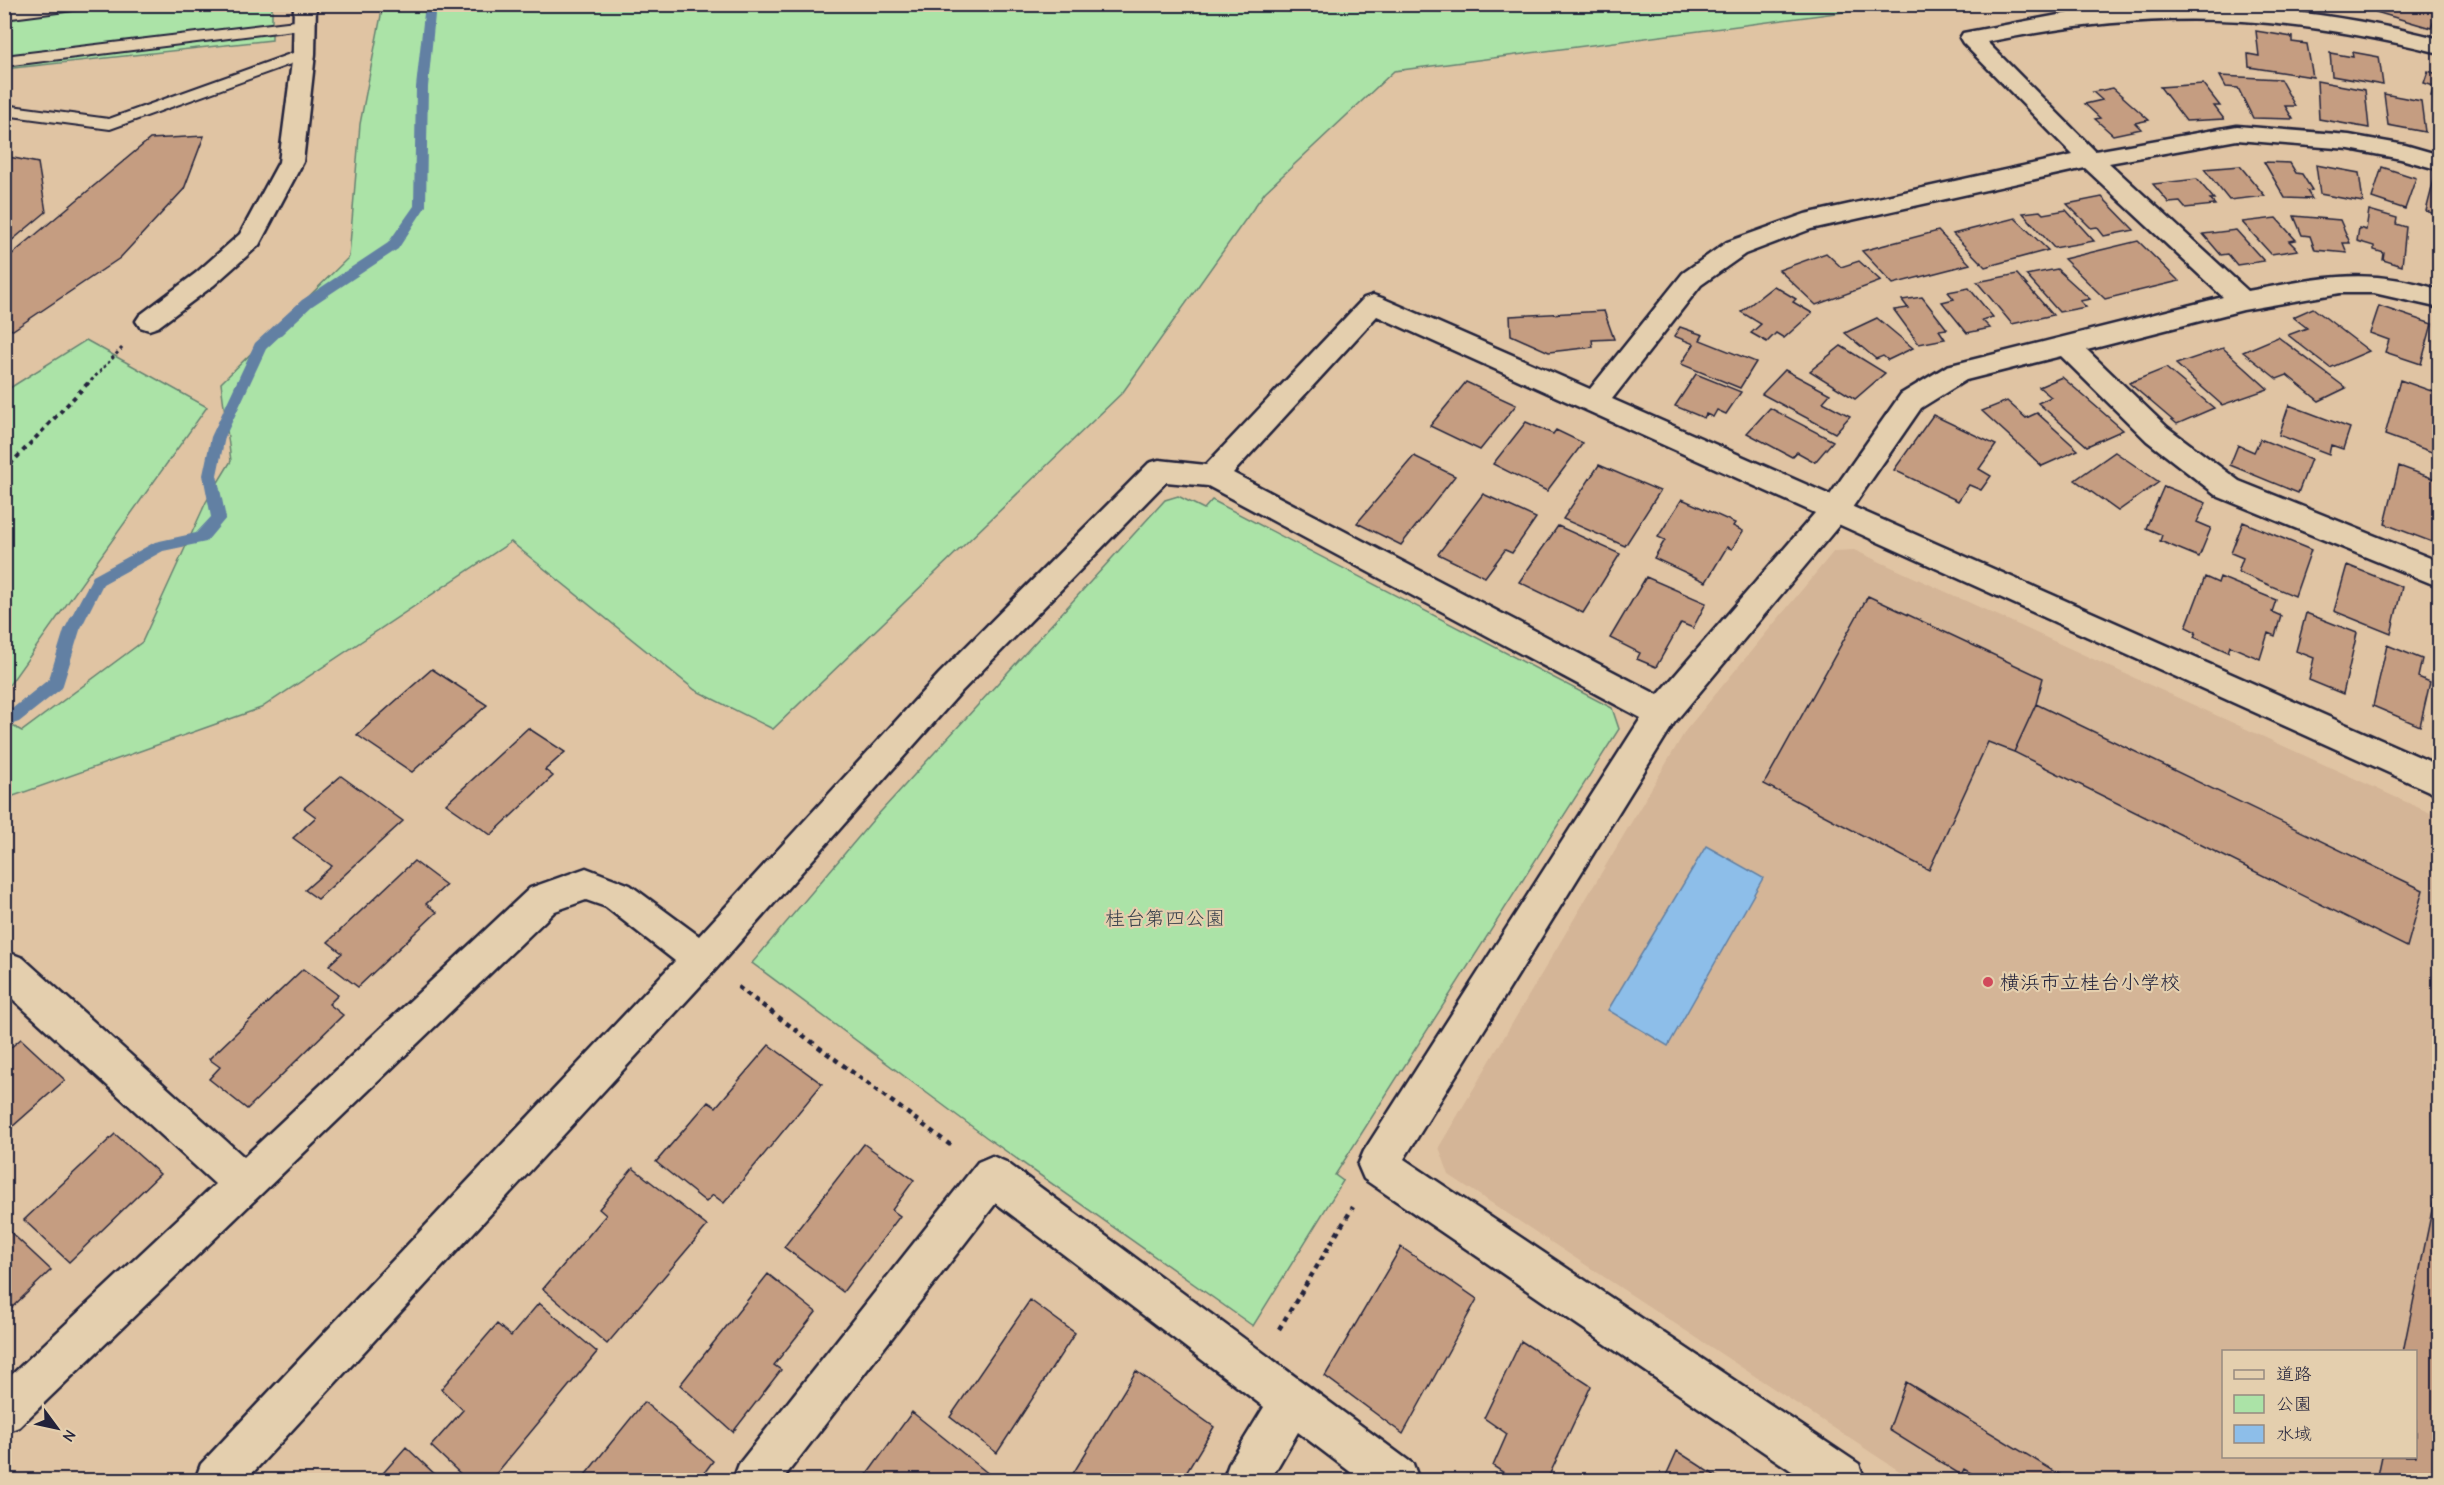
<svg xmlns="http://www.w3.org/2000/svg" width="2444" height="1485" font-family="'Comic Neue','Klee One',sans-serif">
<rect width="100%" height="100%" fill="#e0c4a3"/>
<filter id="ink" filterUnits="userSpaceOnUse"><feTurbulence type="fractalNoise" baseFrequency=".0167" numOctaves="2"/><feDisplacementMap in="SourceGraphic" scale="12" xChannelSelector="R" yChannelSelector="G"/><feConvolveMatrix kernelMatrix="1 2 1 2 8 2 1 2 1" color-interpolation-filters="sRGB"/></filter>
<g filter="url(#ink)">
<path fill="#d4b597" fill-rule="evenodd" d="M1854 550 2439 817V1480H1913L1449 1175 1439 1147 1686 730 1834 551ZM2224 1352H2416V1456H2224Z"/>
<path fill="#abe3a7" stroke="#668271" stroke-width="1.5" d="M4 5H272V40L5 69Z
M383 5V4L1897 5 1394 71 1265 192 1123 392 773 729 695 690 511 542 261 708 5 799V722L22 731 142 642 206 502 231 461 221 383 349 257 360 124Z
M86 340 207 407 5 691V391Z
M1178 496 1204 509 1212 500 1612 708 1619 729 1335 1175 1343 1181 1253 1326 986 1137 752 963 873 820 1165 500Z"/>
<path fill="#8dbee9" stroke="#6280a3" stroke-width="1.5" d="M1706 846 1763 878 1668 1046 1608 1010Z"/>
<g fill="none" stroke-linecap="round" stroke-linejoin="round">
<path fill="#6280a3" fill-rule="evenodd" d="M425 4H436L428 87 426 206 398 249 312 306 266 349 225 437 217 475 226 518 206 542 163 551 103 584 80 630 62 688 19 722 13 724 4 720V703L13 708 49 679 64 630 93 576 155 542 196 533 211 517 203 475 211 437 255 343 302 300 388 243 414 206 416 87Z"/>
</g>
<path fill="#c59d81" stroke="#22223b" stroke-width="1.5" d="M2379 4H2440V7L2431 28 2376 12Z
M2256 31 2292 37V42L2307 44 2313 77 2249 67 2248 54 2259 56Z
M2352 52 2379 57 2383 85 2332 76 2330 53 2353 57Z
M2428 71 2440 75V99L2431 96 2434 86 2424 83Z
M2220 76 2280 79 2295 106H2285L2293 119 2253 118 2238 88 2226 87Z
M2317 81 2365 90 2369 128 2319 119Z
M2203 84 2220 106H2214L2224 119 2186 121 2160 87Z
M2113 88 2149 120 2135 123 2141 129 2113 135 2095 119 2100 118 2085 104 2102 100 2093 92Z
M2384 94 2421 101 2425 132 2388 125Z
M204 136 184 189 120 258 13 330 4 328V261L150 139Z
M4 156 38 163 46 212 4 247Z
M2264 162 2290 163 2296 173 2302 174 2312 190 2307 191 2312 199 2285 198Z
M2316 165 2359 173 2363 202 2320 194Z
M2240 166 2265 196 2229 200 2204 169Z
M2382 167 2416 178 2405 209 2372 198Z
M2197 179 2214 199H2210L2215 205 2185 208 2180 202 2169 203 2153 184Z
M2434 180 2440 182V216L2426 211Z
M2102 197 2134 230 2104 236 2097 227 2091 228 2067 204Z
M2066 210 2094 241 2054 248 2023 213 2040 211 2043 214Z
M2369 210 2397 218 2396 224 2406 227 2402 266 2383 260 2384 253 2374 250V246L2357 241 2359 228 2366 230Z
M2294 216 2340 220 2350 243H2343L2347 253 2315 250 2310 236 2302 235Z
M2015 218 2048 250 1985 267 1953 234Z
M2276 218 2296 240 2289 241 2298 250 2271 254 2242 222Z
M2236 230 2264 261 2237 265 2228 254 2221 255 2203 234Z
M1938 231 1970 264 1893 284 1862 251Z
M2138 241 2179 281 2105 299 2064 259Z
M1826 253 1841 267 1859 261 1881 281 1816 305 1779 270Z
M2057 269 2090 299 2080 301 2086 307 2059 312 2026 275Z
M2017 274 2053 315 2012 324 1977 282Z
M1774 286 1796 299 1793 302 1812 313 1784 338 1776 333 1767 342 1751 333 1761 324 1741 312Z
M1969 288 1993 317 1982 320 1990 328 1967 333 1942 302 1954 299 1948 292Z
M1922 297 1947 329 1939 330 1945 339 1919 344 1894 310 1908 308 1902 300Z
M2379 306 2432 324 2421 364 2385 352 2389 340 2370 333Z
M2313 308 2369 351 2330 368 2288 335 2307 328 2293 317Z
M1604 311 1614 339 1592 340 1593 347 1549 352 1511 335 1510 316Z
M1877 318 1913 348 1888 360 1883 356 1876 359 1845 333Z
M1680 327 1703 335 1700 340 1756 362 1740 388 1681 364 1694 344 1674 336Z
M2278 337 2346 388 2319 401 2287 375 2277 379 2243 352Z
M1841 346 1885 373 1855 399 1810 371Z
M2223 348 2268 389 2222 405 2176 364Z
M2166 368 2214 408 2177 424 2129 383Z
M1785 370 1830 394 1823 402 1850 416 1835 433 1762 394Z
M1696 374 1741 392 1726 414 1717 410 1713 417 1706 414 1704 418 1675 406Z
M2062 377 2123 430 2087 446 2038 403 2051 397 2039 387Z
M2400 380 2440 394V455L2385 435Z
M1466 382 1516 405 1480 450 1430 426Z
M2007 401 2026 418 2037 413 2078 450 2042 466 1982 411Z
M2289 405 2350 428 2343 449 2331 445 2329 454 2279 435Z
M1770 408 1833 441 1815 462 1797 452 1792 457 1747 433Z
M1933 415 1996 445 1979 469 1991 476 1981 490 1969 485 1958 501 1894 470Z
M1526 422 1553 434 1556 430 1583 443 1547 491 1493 464Z
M2260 439 2311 459 2298 493 2230 465 2238 445 2254 452Z
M2115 452 2159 482 2118 511 2075 480Z
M1414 456 1455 476 1401 545 1357 523Z
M1599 465 1660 491 1625 546 1563 519Z
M2399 466 2440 481V545L2385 524Z
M2164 486 2206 503 2197 522 2211 528 2199 557 2160 541 2162 535 2146 528Z
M1483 494 1536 518 1512 553 1505 550 1485 577 1438 554Z
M1682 499 1735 523 1733 526 1743 531 1732 549 1727 547 1706 582 1654 558 1665 540 1658 537Z
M2243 522 2311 550 2295 596 2238 572 2243 558 2231 553Z
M1558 526 1620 554 1583 613 1519 582Z
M2347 565 2402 587 2391 634 2334 611Z
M1646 577 1706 603 1693 628 1681 623 1656 667 1637 659 1640 653 1610 638Z
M2205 577 2218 583 2220 577 2276 600 2272 612 2281 616 2275 636 2268 633 2260 659 2230 646 2228 652 2194 637 2196 632 2186 627Z
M1868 596 2043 678 2036 704 2014 752 1988 742 1929 870 1764 784Z
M2306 613 2357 633 2343 694 2309 680 2314 658 2296 651Z
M2387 645 2422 659 2418 677 2430 682 2420 726 2373 706Z
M432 669 487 705 412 772 357 735Z
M2036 704 2423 890 2407 947 2014 752Z
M528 728 565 752 545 770 553 776 491 835 446 804Z
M341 776 403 821 318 899 305 890 332 866 293 838 316 817 304 808Z
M414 861 446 885 426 904 437 912 358 987 329 965 342 953 328 942Z
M303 969 338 995 329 1004 343 1015 247 1109 209 1079 220 1067 209 1059Z
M21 1039 65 1080 4 1134V1053Z
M769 1045 822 1084 724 1203 713 1195 706 1202 656 1162 708 1102 716 1107Z
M115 1134 160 1174 69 1262 24 1220Z
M864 1144 914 1180 892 1210 900 1216 843 1292 784 1247Z
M633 1168 707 1226 607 1344 543 1289 606 1215 599 1209Z
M2440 1171V1480H2377L2382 1456H2416V1352H2403Z
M4 1226 51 1270 4 1315Z
M1401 1247 1477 1299 1403 1434 1325 1376Z
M768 1274 816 1312 774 1365 781 1370 733 1432 680 1385Z
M1030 1300 1075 1333 997 1453 950 1417Z
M539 1303 597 1352 491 1480H467L431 1446 463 1410 441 1389 497 1324 511 1336Z
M1521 1341 1591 1386 1547 1480H1515L1493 1466 1507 1434 1484 1418Z
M1136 1371 1214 1427 1182 1480H1069Z
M1906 1382 2069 1480H1983L1964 1469 1961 1475 1889 1430Z
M644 1402 713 1461 699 1480H581Z
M912 1412 990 1475 986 1480H863Z
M406 1447 441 1480H377Z
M1677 1451 1722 1480H1664Z"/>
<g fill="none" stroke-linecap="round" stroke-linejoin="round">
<g stroke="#22223b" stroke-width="4">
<path id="service" d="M40 4H89L81 9 4 19V9Z
M304 20 312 25 310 28 4 66V56Z
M304 49 312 54 310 57 110 129 4 115V105L109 119Z"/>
</g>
<g stroke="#22223b" stroke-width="5">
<path id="minor" d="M294 4H316L315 54 303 162 259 245 214 285 158 327 149 330 140 327 136 321 140 315 196 273 240 234 279 162 293 54Z
M2172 5C2264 5 2351 16 2440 39V53C2278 13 2151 8 1987 42L2095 151 2237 126 2349 135 2405 145 2440 155V170L2401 159 2349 149 2237 140 2109 163 2248 291C2321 278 2366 266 2440 290V308L2374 293H2340L2243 310 2087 350 2167 427 2239 481 2440 562V587L2219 497 2147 441 2061 356 1966 380 1921 408 1845 518 1674 723 1404 1159 1859 1464 1865 1480H1805L1364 1179 1358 1165 1364 1151 1641 718 1208 486 1166 482 961 692 714 971 246 1480H195L201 1464 675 961 606 907 586 900 555 911 19 1427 4 1433V1382L215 1184 4 991V955L10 953 23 958 244 1157 530 888 586 868 630 885 699 936 939 674 1149 463 1159 460 1206 465 1364 298 1373 295 1382 298 1590 389 1683 273 1727 242 1805 214 2073 155 1963 43 1960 38 1963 33 2069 13ZM2085 168 2223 297 1947 366 1901 394 1830 495 1612 399 1701 285 1745 254 1811 229ZM1377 316 1815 513 1658 695 1233 473Z
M992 1156 1006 1162 1413 1464 1419 1480H1361L1298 1432 1270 1480H1223L1229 1464 1264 1407 996 1203 782 1480H733L739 1464 978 1162Z"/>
</g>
<g stroke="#22223b" stroke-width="5">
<path id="tertiary" d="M1835 499 2440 766V796L1825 518 1820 510 1825 502Z"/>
</g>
<path stroke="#22223b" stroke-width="3" stroke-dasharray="3 3" stroke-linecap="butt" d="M87 385 123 347"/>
<path stroke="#22223b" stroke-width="4" stroke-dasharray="4.5 4.5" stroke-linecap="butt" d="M4 471 88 383"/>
<path stroke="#22223b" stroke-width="4.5" stroke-dasharray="5 5" stroke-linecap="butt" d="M738 987 953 1147
M1279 1329 1353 1207"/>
<use href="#service" fill="#e4cfae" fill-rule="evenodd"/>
<use href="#minor" fill="#e4cfae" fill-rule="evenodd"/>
<use href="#tertiary" fill="#e4cfae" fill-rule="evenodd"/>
</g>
</g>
<circle fill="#d1495b" stroke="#e4cfae" stroke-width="2" cx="1988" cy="982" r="6"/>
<g text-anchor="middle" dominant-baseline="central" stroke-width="4.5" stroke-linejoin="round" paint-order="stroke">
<g font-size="20" fill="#373f4b" stroke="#e4cfae">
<text x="1165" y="918">桂台第四公園</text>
</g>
<g font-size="20" fill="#22223b" stroke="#e4cfae" text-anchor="start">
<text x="2000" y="982">横浜市立桂台小学校</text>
</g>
</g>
<rect width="2444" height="1485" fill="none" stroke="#e4cfae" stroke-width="24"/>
<rect x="12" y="12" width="2420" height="1461" fill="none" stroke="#22223b" stroke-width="2" filter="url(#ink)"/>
<rect x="2222" y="1350" width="195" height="108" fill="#e4cfae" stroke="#968a80" stroke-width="1.5"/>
<rect x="2234" y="1370" width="30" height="9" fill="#e4cfae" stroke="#968a80" stroke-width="1.5"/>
<text x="2276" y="1380" font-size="18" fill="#22223b">道路</text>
<rect x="2234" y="1395" width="30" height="18" fill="#abe3a7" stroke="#968a80" stroke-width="1.5"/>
<text x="2276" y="1410" font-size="18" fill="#22223b">公園</text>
<rect x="2234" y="1425" width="30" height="18" fill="#8dbee9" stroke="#968a80" stroke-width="1.5"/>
<text x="2276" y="1440" font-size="18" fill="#22223b">水域</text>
<g transform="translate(57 1428) rotate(123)" stroke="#e4cfae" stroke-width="4.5" paint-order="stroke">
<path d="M0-4.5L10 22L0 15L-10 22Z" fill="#22223b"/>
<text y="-9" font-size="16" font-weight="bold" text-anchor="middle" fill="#22223b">N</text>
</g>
</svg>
